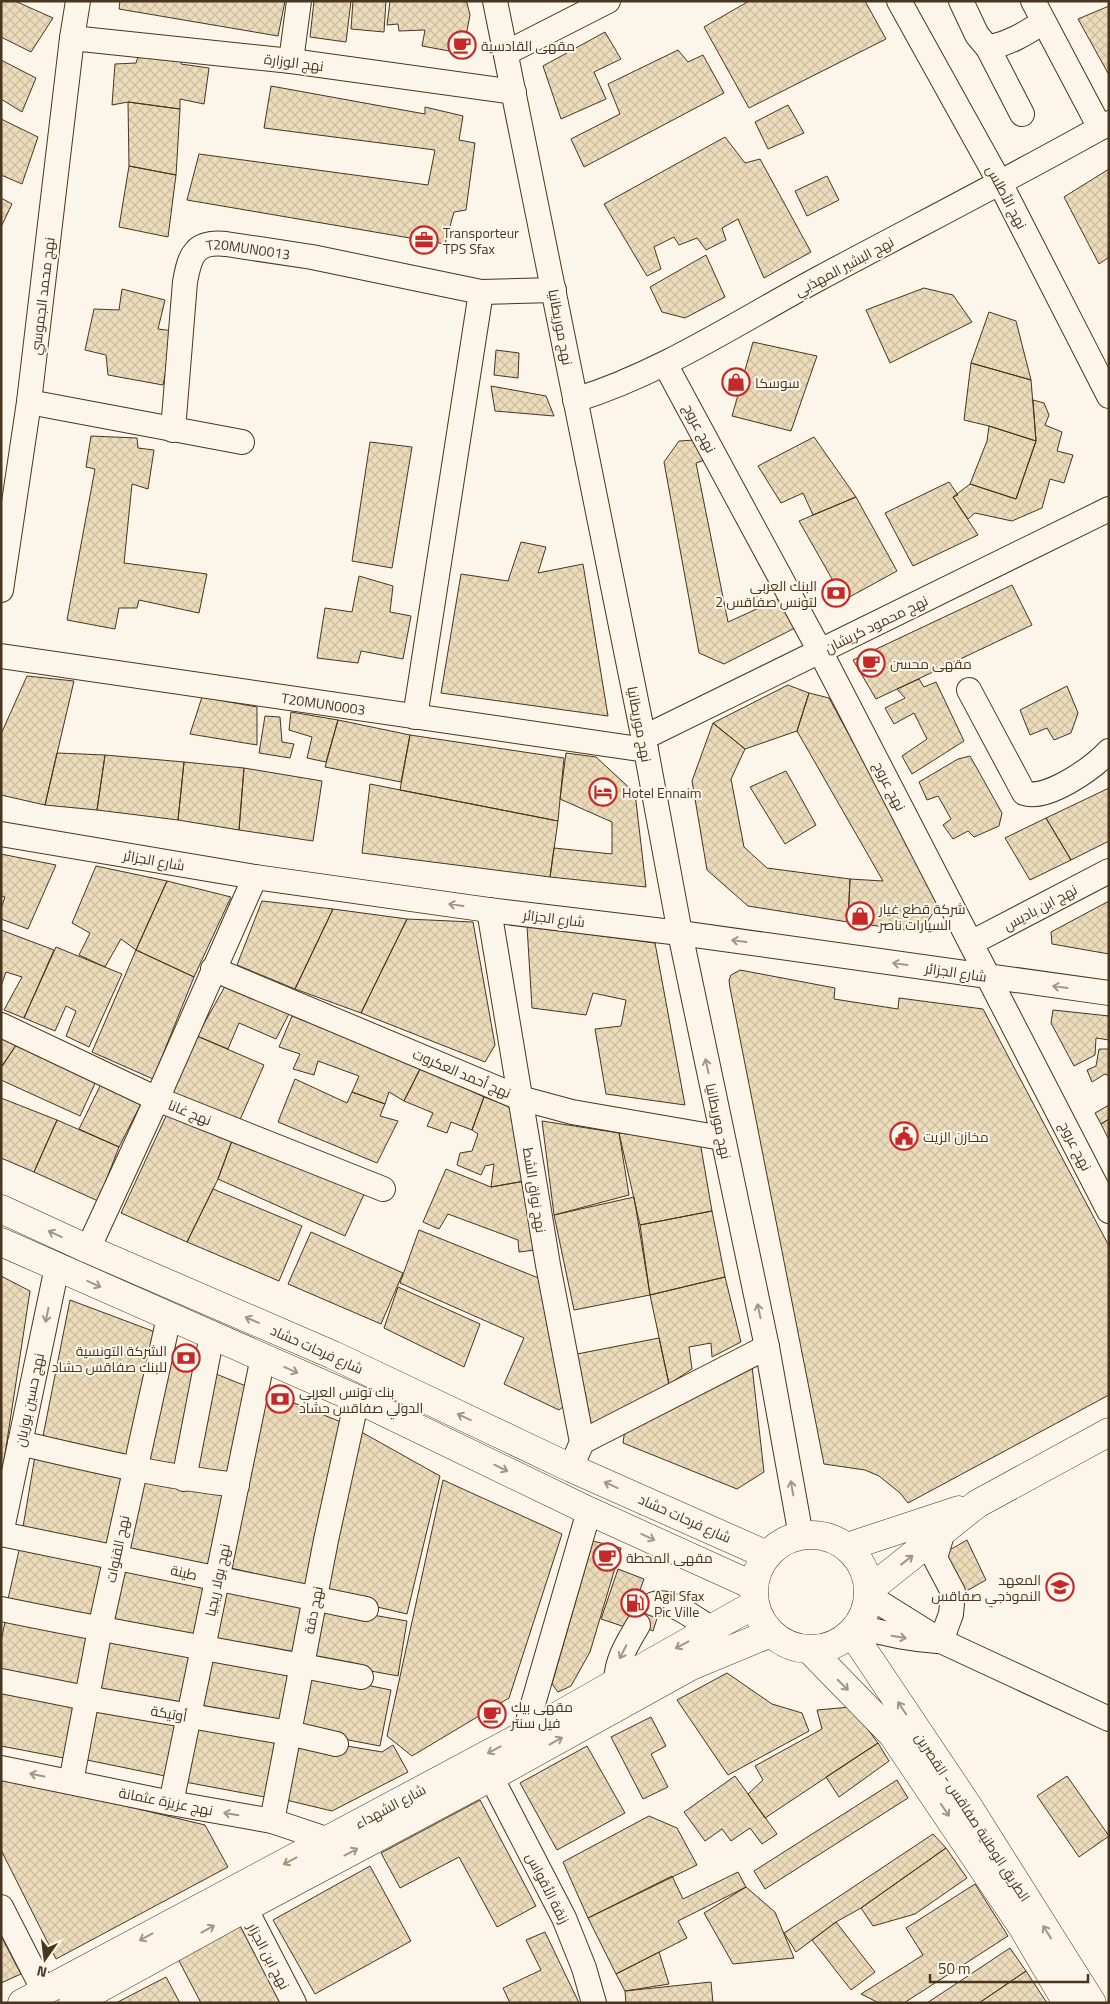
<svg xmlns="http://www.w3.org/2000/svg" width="1110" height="2004" font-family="'Titillium Web',Cairo,sans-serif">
<defs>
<pattern id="building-cross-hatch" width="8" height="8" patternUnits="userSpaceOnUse" patternTransform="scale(1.25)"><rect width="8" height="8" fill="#ecdcbc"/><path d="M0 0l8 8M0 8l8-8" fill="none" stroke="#ccbda1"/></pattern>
</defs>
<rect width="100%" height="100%" fill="#fbf6e9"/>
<path fill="url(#building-cross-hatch)" stroke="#4a3520" d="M1 1H15L53 18 31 52 1 37Z
M120 1H285L278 36 119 9Z
M314 1H351L346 42 310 37Z
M353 1H386L384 32 351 29Z
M390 1H463L467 3 470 15 465 41H457L455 52 422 46 425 30 399 31 398 24 387 25Z
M749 1H865L886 39 749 108 704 27Z
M1109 6V75L1078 19Z
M605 32 621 59 594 72 606 99 561 119 543 66Z
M678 50 688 62 703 55 724 93 584 167 571 139 620 114 608 84Z
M140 51 182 56 181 64 209 68 204 104 180 99V109L128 102 112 105 115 64 136 63Z
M1 60 36 78 22 112 1 99Z
M271 86 425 114V107L463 116 459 140 475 143 466 210 454 212 445 244 187 200 199 154 428 185 435 150 264 128Z
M128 102 180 109 176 175 129 166Z
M788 105 804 133 768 149 755 122Z
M1 119 38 137 22 184 1 175Z
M725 137 745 163 760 159 811 252 764 278 738 219 722 228 726 240 706 250 697 238 679 245 674 237 654 247 661 269 647 276 604 204Z
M129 166 176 175 168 237 119 227Z
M1109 169V257L1099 264 1064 197Z
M827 176 839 200 807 216 795 191Z
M1 198 12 204 1 227Z
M706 255 725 297 685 318 662 312 650 287Z
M924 288 953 295 972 322 890 363 866 310Z
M122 289 165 300 158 329 174 331 163 385 108 375 106 355 85 350 94 309 119 310Z
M989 312 1016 321 1031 380 971 363Z
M753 342 817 356 791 431 732 416Z
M496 350 519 353 518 378 494 375Z
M971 363 1031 380 1036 441 989 426 964 420Z
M491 386 546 396 554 416 495 411Z
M1033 400 1044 403 1049 415 1045 425 1062 432 1057 451 1073 455 1064 483 1050 479 1042 508 1012 521 975 513 968 519 953 497 970 484 1016 499 1036 441Z
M989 426 1036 441 1016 499 970 484 987 441Z
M91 436 137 438 138 448 154 450 148 489 132 484 124 563 207 574 199 613 139 600 137 608H119L115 629 67 620 95 469 86 467Z
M814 437 856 497 813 515 803 493 781 503 758 466Z
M695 440 705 460 696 463 728 622 781 598 795 628 724 664 699 653 664 462 679 441Z
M370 442 412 447 392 568 352 561Z
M949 482 958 495 953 497 978 535 913 566 885 513Z
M856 497 897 571 844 600 799 521Z
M521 542 546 547 538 573 583 564 608 716 441 693 461 574 508 581Z
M359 576 393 586 390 612 411 616 403 659 361 651 358 663 317 658 325 608 352 612Z
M1012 585 1032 625 876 699 853 660Z
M27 676 74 681 45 805 1 795V734Z
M919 679 924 687 936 682 964 741 912 774 902 756 927 739 914 713 894 724 885 708 905 698 897 689Z
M788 685 809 693 797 731 745 749 713 723Z
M1067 686 1078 713 1071 733 1054 740 1047 728 1030 735 1020 710Z
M809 693 829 698 940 902 921 932 848 922 850 879 883 881 797 731Z
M202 697 257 707V745L190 734Z
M291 712 338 720 326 762 307 758 312 737 289 730Z
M265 716 280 717 282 742 294 744 290 758 259 753Z
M338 720 410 735 401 782 325 767Z
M713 723 745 749 731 779 744 847 767 868 850 879 848 922 748 906 707 870 692 781Z
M410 735 564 758 558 821 400 790Z
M57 753 105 755 97 810 45 805Z
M566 753 596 757 635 793 646 887 550 877 554 848 612 854V822L560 799Z
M105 755 184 762 178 820 97 810Z
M970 756 1002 813 999 826 974 837 968 831 953 839 943 825 951 819 938 796 927 800 919 782 958 759Z
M184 762 244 768 239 830 178 820Z
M244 768 322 781 313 841 239 830Z
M786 771 816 825 785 844 750 787Z
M370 784 558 821 550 877 362 853Z
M1109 788V841L1071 860 1046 818Z
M1046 818 1071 860 1030 880 1005 838Z
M1 854 56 865 28 929 1 919V908L5 897 1 896Z
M96 866 167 881 136 950 121 939 105 967 79 955 90 933 72 923Z
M167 881 231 897 194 977 136 950Z
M262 901 333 909 295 989 237 965Z
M1109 901V954L1052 944 1051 932Z
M333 909 407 919 361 1013 295 989Z
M407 919 473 922 495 1045 485 1062 361 1013Z
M527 926 655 943 685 1105 606 1094 595 1029 621 1026 626 1000 593 993 586 1015 532 1008Z
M1 930 54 950 24 1018 4 1010 22 977 6 972 1 986Z
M56 947 122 974 89 1047 66 1036 76 1011 66 1006 55 1031 24 1018Z
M136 950 194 977 153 1079 92 1052Z
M740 970 835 988 834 999 898 1009 899 998 983 1009 1109 1246V1395L908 1503 900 1493 879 1476 865 1470 824 1464 730 988 729 980 731 975Z
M228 981 291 1010 276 1039 239 1023 228 1049 197 1036Z
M1053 1010 1109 1016V1040L1096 1038 1095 1055 1074 1066 1051 1023Z
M292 1016 421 1067 404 1101 389 1092 385 1104 352 1092 359 1076 318 1061 314 1075 293 1069 300 1054 279 1047Z
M1 1033 19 1041 3 1065H1Z
M197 1036 264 1065 239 1122 172 1094Z
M19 1041 98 1077 80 1116 1 1080V1067Z
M1099 1049H1109V1076L1105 1074 1092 1082 1087 1070 1096 1066Z
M421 1067 484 1097 472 1130 451 1122 447 1133 427 1126 433 1113 404 1101Z
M295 1079 347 1103 352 1092 385 1104 380 1116 398 1121 377 1163 278 1122Z
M103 1080 143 1100 119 1147 79 1129Z
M484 1097 513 1107 525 1181 491 1187 494 1164 485 1166 481 1175 457 1165 460 1153 472 1151 478 1134 472 1130Z
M1 1098 57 1120 34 1172 1 1158Z
M1109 1105V1119L1101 1124 1095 1113Z
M167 1114 233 1138 218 1179 187 1242 121 1213Z
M1109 1119V1140L1101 1124Z
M57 1120 119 1147 98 1201 34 1172Z
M542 1121 619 1133 629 1195 554 1215Z
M619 1133 700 1142 712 1211 640 1225Z
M233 1138 366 1190 345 1236 218 1179Z
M446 1169 491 1187 525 1181 535 1250 519 1252 518 1240 448 1214 439 1229 423 1222Z
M213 1189 302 1226 279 1281 187 1242Z
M634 1197 650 1295 574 1310 554 1215Z
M712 1211 725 1277 650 1295 640 1225Z
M419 1230 541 1279 568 1403 559 1410 504 1384 524 1338 400 1283Z
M311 1232 403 1273 381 1324 288 1284Z
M1 1276 30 1291 3 1467 1 1466Z
M725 1277 741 1342 712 1357 711 1343 689 1347 692 1369 669 1384 650 1295Z
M398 1287 480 1324 464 1367 384 1328Z
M70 1300 158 1333 132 1456 43 1436Z
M659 1338 669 1384 591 1424 577 1354Z
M172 1346 203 1358 178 1472 146 1466Z
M752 1366 764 1472 737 1489 623 1443 625 1429Z
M211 1372 246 1386 229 1479 193 1471Z
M267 1392 346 1424 312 1587 231 1568Z
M356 1429 440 1476 407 1614 318 1593Z
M35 1456 125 1475 111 1546 23 1527Z
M142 1476 226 1495 210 1566 130 1548Z
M443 1480 562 1534 509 1698 412 1756 387 1736Z
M967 1540 986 1580 961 1594 941 1555Z
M593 1541 621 1548 590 1652 571 1686 558 1692 552 1684Z
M20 1546 106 1565 94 1619 8 1599Z
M123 1566 206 1583 195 1637 112 1620Z
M618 1569 644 1579 637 1598 661 1606 653 1631 630 1622 628 1628 601 1619Z
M222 1587 307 1605 296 1659 211 1641Z
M321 1606 407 1621 398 1676 311 1660Z
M6 1617 94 1634 82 1688 1 1671V1641Z
M108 1637 191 1653 181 1708 97 1692Z
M213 1657 293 1671 282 1727 202 1712Z
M307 1673 391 1690 380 1746 296 1730Z
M727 1673 772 1704 802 1713 809 1731 728 1775 677 1700Z
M1 1688 80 1702 69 1759 1 1746Z
M94 1704 181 1721 170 1777 82 1759Z
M851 1707 878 1743 765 1818 748 1794 763 1780 755 1766 822 1729 817 1710Z
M651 1717 666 1746 651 1754 668 1787 643 1799 611 1737Z
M196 1723 281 1739 270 1798 185 1782Z
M296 1741 347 1746 382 1752 393 1745 408 1772 332 1811 286 1800Z
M878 1743 889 1761 839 1797 826 1777Z
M587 1746 625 1813 557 1850 520 1783Z
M1 1776 205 1825 228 1867 56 1959 1 1850Z
M735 1776 777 1834 762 1844 750 1828 731 1841 722 1829 705 1841 684 1812Z
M1067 1776 1109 1836 1079 1857 1037 1796Z
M897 1780 908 1798 765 1889 754 1871Z
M480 1800 536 1906 497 1927 459 1857 400 1888 381 1853Z
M649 1816 677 1828 697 1865 588 1918 563 1862Z
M933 1834 946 1848 861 1908 836 1922 796 1952 784 1933Z
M946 1848 967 1878 915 1914 873 1926 861 1908Z
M370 1866 411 1941 315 1994 273 1920Z
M738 1872 746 1887 678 1921 687 1938 616 1974 588 1918 672 1876 683 1899Z
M975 1884 1008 1936 904 2003H879L861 1994 923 1955 906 1928Z
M746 1887 775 1912 794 1958 733 1964 704 1913Z
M836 1922 875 1972 851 1990 812 1940Z
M242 1925 284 2003H201L178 1959Z
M545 1932 579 2003H510L503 1988 541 1970 526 1940Z
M1 1936 21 1974 1 1983Z
M1010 1948 1026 1971 979 2003H927Z
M659 1952 669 1984 625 1991 616 1974Z
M1026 1971 1047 2003H979Z
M166 1977 180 2003H116Z
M711 1982 713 2003H626L625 1991Z"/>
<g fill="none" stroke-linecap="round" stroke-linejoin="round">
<g stroke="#4a3520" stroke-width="26">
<g id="minor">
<path d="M495 1 646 750 680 933 767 1347 801 1536"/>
<path d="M899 1 1000 183 1109 396"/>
<path d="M961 1 977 35 988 48C1010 43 1025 34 1043 22"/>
<path d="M1033 1 1100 128"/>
<path d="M72 38 291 61 514 92"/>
<path d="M988 48 1022 114"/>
<path d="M506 53 608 1"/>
<path d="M291 61 299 1"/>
<path d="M665 364 820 651 1109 1211"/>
<path d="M575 400C662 373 738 322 818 279 915 227 1013 177 1109 123"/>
<path d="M29 402 242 442"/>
<path id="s1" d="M173 430 185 282C190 254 195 241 226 244L312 257 481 292 554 290"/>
<path d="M1 590 29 402 72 38 78 1"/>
<path id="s2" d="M1 656 646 750"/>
<path d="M969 690 1024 793C1047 801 1093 768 1109 751"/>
<path d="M415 717 481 292"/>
<path d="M643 738 1109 509"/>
<path d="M1 834 255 877 489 910 680 933 1109 993"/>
<path d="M489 910 548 1265 582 1442 571 1468"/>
<path d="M971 943 1109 871"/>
<path d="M213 969 520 1098 572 1112 722 1138"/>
<path d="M1 1025 157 1099 383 1189"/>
<path d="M88 1249 157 1099 255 877"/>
<path d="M582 1442 767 1347"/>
<path d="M20 1443C92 1460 164 1477 237 1485"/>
<path d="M184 1479 212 1335"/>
<path d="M1 1534 366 1609"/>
<path d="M1 1534 57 1267"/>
<path d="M869 1596 941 1641 1109 1719"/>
<path d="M654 1604C673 1599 696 1620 712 1629"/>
<path d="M1 1609C121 1634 241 1654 361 1677"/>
<path d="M857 1626C884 1634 909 1639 937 1641"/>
<path d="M941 1641 951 1614 953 1592 935 1558 943 1531"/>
<path d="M1 1681 86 1698 289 1733 336 1744"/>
<path d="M616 1681C617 1659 627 1644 638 1625"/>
<path d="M524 1735 589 1511"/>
<path d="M1 1768 171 1803 272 1821 329 1840"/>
<path d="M491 1777 564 1918 584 1968 594 2003"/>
<path d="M71 1782 100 1629 169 1317"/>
<path d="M171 1803 263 1357"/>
<path d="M272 1821 326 1540 357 1399"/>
<path d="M1 1907 44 1991"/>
<path d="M245 1908 294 2003"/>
</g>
</g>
<g stroke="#4a3520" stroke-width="29">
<path id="major" d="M1 1209 88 1249 333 1355 571 1468 767 1555
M1 1242 357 1399 589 1511 754 1586
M754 1592a57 57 0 1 1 114 0a57 57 0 1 1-114 0Z
M847 1547 959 1510
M869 1590 977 1504 1109 1432
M852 1633 968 1806 1092 2003
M809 1649 892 1734 1023 1928 1067 2003
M22 2003 524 1735 755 1604
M73 2003 245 1908 491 1777 691 1666 771 1633"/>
</g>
<use href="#minor" stroke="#fbf6e9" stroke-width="24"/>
<use href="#major" stroke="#fbf6e9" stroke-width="28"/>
</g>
<defs><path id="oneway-shaft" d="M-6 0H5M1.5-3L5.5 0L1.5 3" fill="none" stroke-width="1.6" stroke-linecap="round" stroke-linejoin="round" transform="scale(1.25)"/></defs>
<g stroke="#a29684">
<use href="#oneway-shaft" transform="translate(456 905) rotate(-172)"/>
<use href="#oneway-shaft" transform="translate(739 941) rotate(-172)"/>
<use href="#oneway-shaft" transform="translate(900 964) rotate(-172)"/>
<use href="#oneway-shaft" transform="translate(1060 987) rotate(-172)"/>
<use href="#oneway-shaft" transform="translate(707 1066) rotate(-102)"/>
<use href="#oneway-shaft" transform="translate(55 1234) rotate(-155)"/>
<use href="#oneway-shaft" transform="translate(94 1284) rotate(24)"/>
<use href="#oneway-shaft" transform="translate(759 1311) rotate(-102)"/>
<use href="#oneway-shaft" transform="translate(47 1315) rotate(102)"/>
<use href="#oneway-shaft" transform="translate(252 1320) rotate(-157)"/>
<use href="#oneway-shaft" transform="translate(291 1370) rotate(24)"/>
<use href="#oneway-shaft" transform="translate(464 1417) rotate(-155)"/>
<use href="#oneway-shaft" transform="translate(501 1468) rotate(26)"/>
<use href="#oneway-shaft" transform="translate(611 1485) rotate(-156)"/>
<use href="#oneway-shaft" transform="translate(792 1488) rotate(-100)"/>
<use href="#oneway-shaft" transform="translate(648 1537) rotate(25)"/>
<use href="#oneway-shaft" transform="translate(907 1560) rotate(-38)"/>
<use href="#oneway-shaft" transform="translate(899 1637) rotate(10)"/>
<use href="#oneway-shaft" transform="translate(682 1645) rotate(152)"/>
<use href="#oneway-shaft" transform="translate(623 1652) rotate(117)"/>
<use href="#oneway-shaft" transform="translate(843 1685) rotate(45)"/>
<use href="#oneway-shaft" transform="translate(902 1708) rotate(-124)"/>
<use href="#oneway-shaft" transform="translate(556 1741) rotate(-29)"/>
<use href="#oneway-shaft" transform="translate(494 1750) rotate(152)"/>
<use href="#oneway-shaft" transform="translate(37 1775) rotate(-168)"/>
<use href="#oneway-shaft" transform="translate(945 1810) rotate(56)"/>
<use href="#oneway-shaft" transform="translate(231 1814) rotate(-170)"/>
<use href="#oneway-shaft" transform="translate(351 1852) rotate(-28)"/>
<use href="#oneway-shaft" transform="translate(290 1861) rotate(152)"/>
<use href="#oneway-shaft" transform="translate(208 1929) rotate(-29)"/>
<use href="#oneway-shaft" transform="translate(1047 1932) rotate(-122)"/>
<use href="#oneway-shaft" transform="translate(146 1937) rotate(152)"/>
</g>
<defs>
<g id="cafe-ring" transform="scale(1.4375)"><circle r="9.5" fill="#fbf6e9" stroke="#c62828" stroke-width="1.5"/><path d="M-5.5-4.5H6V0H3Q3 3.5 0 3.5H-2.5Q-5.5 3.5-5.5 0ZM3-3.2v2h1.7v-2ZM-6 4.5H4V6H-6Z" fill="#c62828"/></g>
<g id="office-ring" transform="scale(1.4375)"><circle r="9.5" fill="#fbf6e9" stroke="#c62828" stroke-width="1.5"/><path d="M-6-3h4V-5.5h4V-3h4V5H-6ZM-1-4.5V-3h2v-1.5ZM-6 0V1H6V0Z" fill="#c62828"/></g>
<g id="shop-ring" transform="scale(1.4375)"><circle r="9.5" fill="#fbf6e9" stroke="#c62828" stroke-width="1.5"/><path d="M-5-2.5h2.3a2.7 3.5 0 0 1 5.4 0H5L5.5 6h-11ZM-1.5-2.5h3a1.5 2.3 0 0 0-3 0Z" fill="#c62828"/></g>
<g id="bank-ring" transform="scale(1.4375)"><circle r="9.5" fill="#fbf6e9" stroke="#c62828" stroke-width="1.5"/><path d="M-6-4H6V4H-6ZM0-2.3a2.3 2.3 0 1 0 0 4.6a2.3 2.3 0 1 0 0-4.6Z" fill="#c62828"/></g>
<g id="hotel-ring" transform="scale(1.4375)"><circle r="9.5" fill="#fbf6e9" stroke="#c62828" stroke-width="1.5"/><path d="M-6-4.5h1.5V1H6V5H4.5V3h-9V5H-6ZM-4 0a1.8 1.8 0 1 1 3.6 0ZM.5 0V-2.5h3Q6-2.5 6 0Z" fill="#c62828"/></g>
<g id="civic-ring" transform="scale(1.4375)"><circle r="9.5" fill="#fbf6e9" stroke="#c62828" stroke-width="1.5"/><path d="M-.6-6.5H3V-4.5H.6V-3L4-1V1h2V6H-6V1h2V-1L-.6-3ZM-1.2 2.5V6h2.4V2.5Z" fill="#c62828"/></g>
<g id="school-ring" transform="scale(1.4375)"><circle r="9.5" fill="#fbf6e9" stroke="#c62828" stroke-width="1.5"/><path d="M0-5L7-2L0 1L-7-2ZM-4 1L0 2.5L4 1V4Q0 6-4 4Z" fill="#c62828"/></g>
<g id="fuel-ring" transform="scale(1.4375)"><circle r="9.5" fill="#fbf6e9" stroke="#c62828" stroke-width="1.5"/><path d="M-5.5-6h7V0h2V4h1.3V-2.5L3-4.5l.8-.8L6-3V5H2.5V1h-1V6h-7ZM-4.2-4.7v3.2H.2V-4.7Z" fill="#c62828"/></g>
</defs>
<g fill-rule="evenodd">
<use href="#cafe-ring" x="462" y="45"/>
<use href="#office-ring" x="424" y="240"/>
<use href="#shop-ring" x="736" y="382"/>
<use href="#bank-ring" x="836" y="593"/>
<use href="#cafe-ring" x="871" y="663"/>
<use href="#hotel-ring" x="603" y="792"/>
<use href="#shop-ring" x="860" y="916"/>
<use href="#civic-ring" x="904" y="1136"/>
<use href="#bank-ring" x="186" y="1358"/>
<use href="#bank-ring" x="280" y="1399"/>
<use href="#cafe-ring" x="607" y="1557"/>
<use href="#school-ring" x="1060" y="1587"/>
<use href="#fuel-ring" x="635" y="1603"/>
<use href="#cafe-ring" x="492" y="1714"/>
</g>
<g text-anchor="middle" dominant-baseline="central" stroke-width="4" stroke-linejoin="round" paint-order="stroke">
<g font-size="14" fill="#4a3520" stroke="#fbf6e9" text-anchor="start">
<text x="481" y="45">مقهى القادسية</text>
<text x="443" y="232">Transporteur<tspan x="443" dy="16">TPS Sfax</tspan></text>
<text x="755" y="382">سوسكا</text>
<text x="817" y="585" text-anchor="end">البنك العربي<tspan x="817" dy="16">لتونس صفاقس 2</tspan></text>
<text x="890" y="663">مقهى محسن</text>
<text x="622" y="792">Hotel Ennaim</text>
<text x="879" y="908">شركة قطع غيار<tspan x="879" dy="16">السيارات ناصر</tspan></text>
<text x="923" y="1136">مخازن الزيت</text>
<text x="167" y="1350" text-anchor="end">الشركة التونسية<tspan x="167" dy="16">للبنك صفاقس حشاد</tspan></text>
<text x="299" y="1391">بنك تونس العربي<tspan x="299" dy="16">الدولي صفاقس حشاد</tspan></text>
<text x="626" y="1557">مقهى المحطة</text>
<text x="1041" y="1579" text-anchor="end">المعهد<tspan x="1041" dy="16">النموذجي صفاقس</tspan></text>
<text x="654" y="1595">Agil Sfax<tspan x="654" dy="16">Pic Ville</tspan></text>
<text x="511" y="1706">مقهى بيك<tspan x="511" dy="16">فيل سنتر</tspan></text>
</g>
<g font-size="14" fill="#4a3520" stroke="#fbf6e9">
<text transform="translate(294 62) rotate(7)">نهج الوزارة</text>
<text transform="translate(1007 197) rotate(62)">نهج الأطلس</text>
<text stroke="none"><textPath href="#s1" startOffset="236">T20MUN0013</textPath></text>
<text transform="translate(844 266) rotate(-28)">نهج البشير المهذبي</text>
<text transform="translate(42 296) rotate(-83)">نهج محمد الجموسي</text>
<text transform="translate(561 327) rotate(79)">نهج موريطانيا</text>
<text transform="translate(700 428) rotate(62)">نهج عروج</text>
<text transform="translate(876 624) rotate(-26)">نهج محمود كريشان</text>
<text stroke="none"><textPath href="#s2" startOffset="326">T20MUN0003</textPath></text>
<text transform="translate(640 724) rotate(79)">نهج موريطانيا</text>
<text transform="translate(890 786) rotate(63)">نهج عروج</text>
<text transform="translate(154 860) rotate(10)">شارع الجزائر</text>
<text transform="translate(1040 907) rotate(-28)">نهج ابن باديس</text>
<text transform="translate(554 918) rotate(7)">شارع الجزائر</text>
<text transform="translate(956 972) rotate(8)">شارع الجزائر</text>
<text transform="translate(462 1073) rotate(23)">نهج أحمد العكروت</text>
<text transform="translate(190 1112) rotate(22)">نهج غانا</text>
<text transform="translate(719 1121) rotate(78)">نهج موريطانيا</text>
<text transform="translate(1076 1146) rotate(63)">نهج عروج</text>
<text transform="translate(535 1190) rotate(81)">نهج نواق الشط</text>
<text transform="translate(317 1349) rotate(24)">شارع فرحات حشاد</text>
<text transform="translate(29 1400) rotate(-78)">نهج حسين بوزيان</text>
<text transform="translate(685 1518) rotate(24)">شارع فرحات حشاد</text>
<text transform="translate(117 1549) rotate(-78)">نهج القنوات</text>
<text transform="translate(184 1572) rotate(12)">طينة</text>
<text transform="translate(217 1580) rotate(-78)">نهج بولا ريجيا</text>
<text transform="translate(313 1610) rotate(-79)">نهج دقة</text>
<text transform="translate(169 1713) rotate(10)">أوتيكة</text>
<text transform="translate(166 1801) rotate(11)">نهج عزيزة عثمانة</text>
<text transform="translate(390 1806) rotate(-28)">شارع الشهداء</text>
<text transform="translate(973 1817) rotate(57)">الطريق الوطنية صفاقس - القصرين</text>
<text transform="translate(548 1888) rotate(63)">زنقة الأقواس</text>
<text transform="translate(269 1956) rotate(62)">نهج ابن الجزار</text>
</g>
</g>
<rect width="1110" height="2004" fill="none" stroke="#4a3520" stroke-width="5"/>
<g transform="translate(45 1959) rotate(194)" stroke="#fbf6e9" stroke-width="4" paint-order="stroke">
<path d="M0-4L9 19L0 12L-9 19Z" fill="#4a3520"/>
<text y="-8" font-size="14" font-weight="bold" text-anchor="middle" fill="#4a3520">N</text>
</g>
<path d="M930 1974v8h158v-8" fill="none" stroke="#4a3520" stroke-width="2.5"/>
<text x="938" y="1974" font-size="15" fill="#4a3520" stroke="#fbf6e9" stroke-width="4" paint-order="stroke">50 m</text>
</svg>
